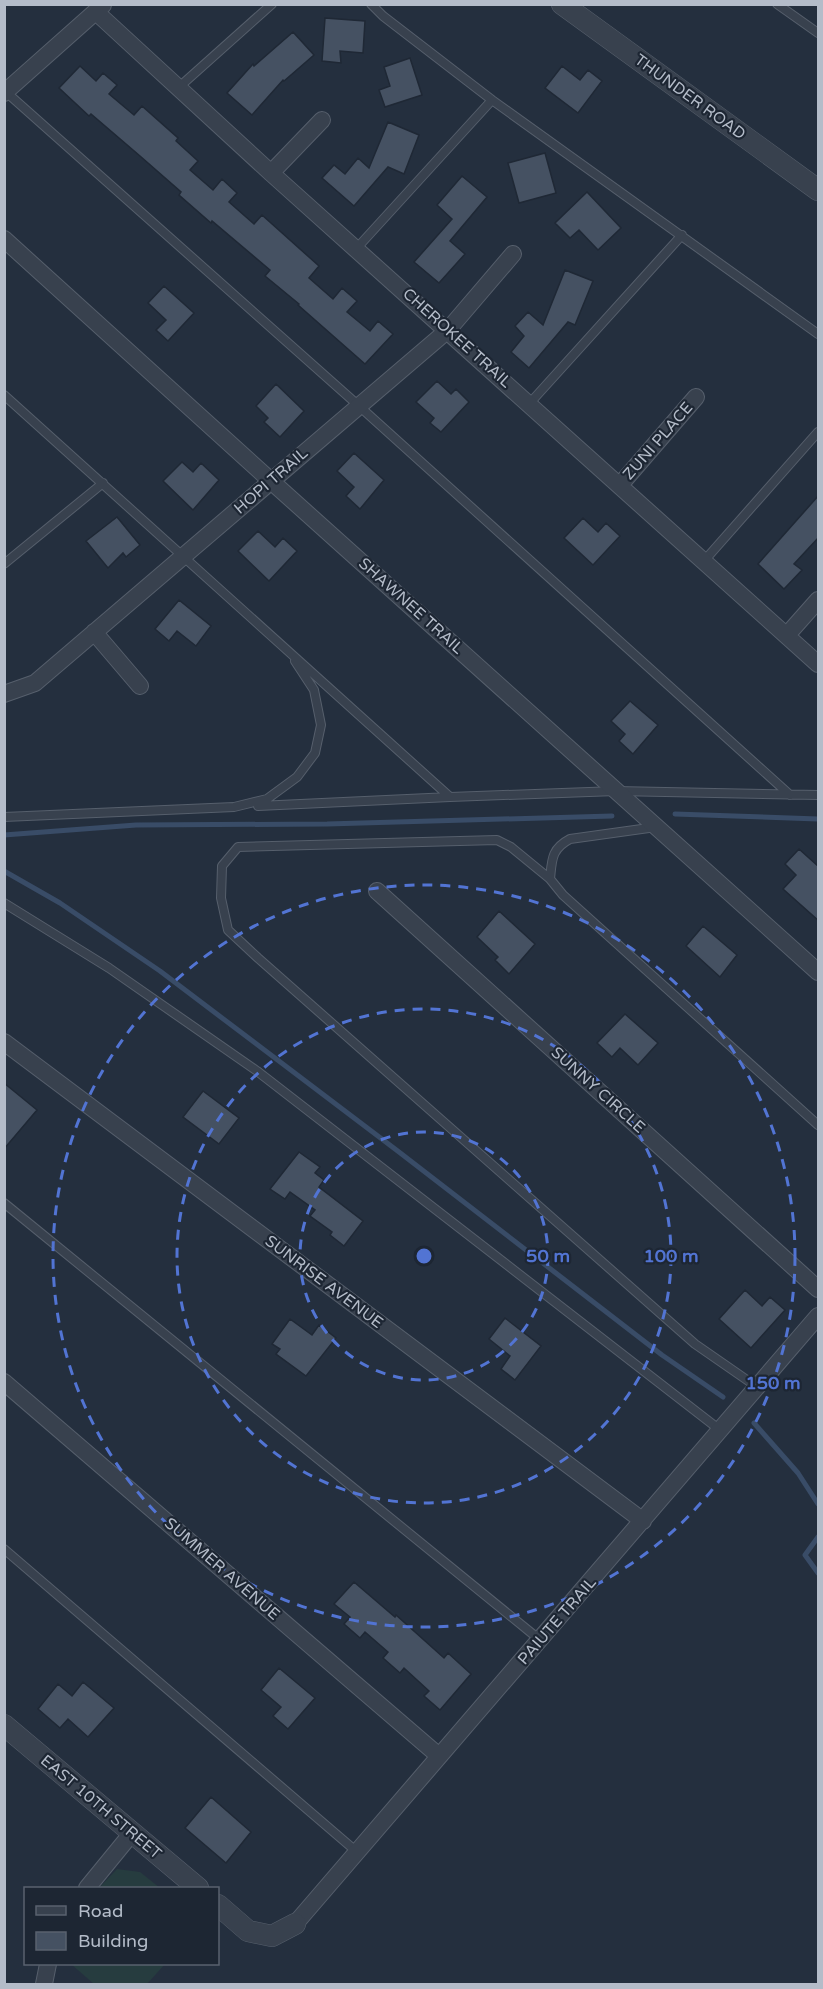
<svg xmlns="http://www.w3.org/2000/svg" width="823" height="1989" font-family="'Varela Round',sans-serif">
<rect width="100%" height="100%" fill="#242f3e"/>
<path fill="#263c3f" d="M117 1869 140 1872 160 1888H99Z
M71 1964H165L147 1984H94Z"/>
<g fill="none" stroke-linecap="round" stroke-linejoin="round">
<path stroke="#394c67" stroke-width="5" d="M675 814 818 819
M4 835 136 825 327 824 612 816
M4 871 60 903 160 971 399 1152 662 1355 723 1397
M754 1423 798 1473 818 1504
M818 1537 805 1555 818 1573"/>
</g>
<path fill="#455162" stroke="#1f2835" stroke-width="1.5" d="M325 18 365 21 363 53 340 51 341 63 322 61Z
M293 32 314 55 284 81 283 80 252 115 227 93 253 64 254 66Z
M410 58 422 95 385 107 379 90 390 86 384 67Z
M80 66 96 81 103 73 117 85 109 94 134 115 142 106 178 138 176 141 198 161 190 170 213 190 222 179 237 193 229 202 254 224 262 215 319 266 309 278 333 299 342 288 357 301 347 312 370 331 378 321 393 334 365 364 298 305 299 304 265 276 270 270 212 221 211 223 179 195 181 192 140 156 91 114 89 116 59 88Z
M562 66 580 80 588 70 602 81 578 113 545 88Z
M388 122 419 135 404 174 388 167 354 206 322 178 334 165 345 174 358 158 369 168Z
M545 153 556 193 519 203 508 163Z
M462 176 487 197 450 241 465 254 439 283 414 262 452 219 437 205Z
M587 192 621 228 598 250 579 230 570 238 555 223Z
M565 270 593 281 575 325 568 322 529 368 511 352 524 336 515 326 528 312 543 325Z
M164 286 194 313 168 341 156 330 166 320 148 303Z
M437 381 451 394 456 389 469 402 441 432 430 423 434 418 416 402Z
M276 384 304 411 280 437 264 422 268 418 256 406Z
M354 453 384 480 360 509 346 496 354 487 337 471Z
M182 462 193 472 201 463 219 480 193 510 163 481Z
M819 495V537L794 564 802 570 784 589 758 564Z
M117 517 140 545 126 557 123 553 108 568 86 541Z
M583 518 598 532 606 523 620 536 593 565 564 538Z
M258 531 275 547 283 538 297 551 269 581 238 551Z
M179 600 211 626 196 646 177 631 169 641 155 629Z
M630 701 658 725 633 754 619 741 625 734 611 721Z
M799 849 819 867V921L783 889 796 875 785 864Z
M499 911 535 944 509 974 495 960 498 957 477 937Z
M703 926 737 955 720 977 686 946Z
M625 1014 658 1043 638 1065 620 1048 612 1057 597 1043Z
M4 1083 37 1110 4 1149Z
M203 1091 239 1118 219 1144 183 1117Z
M299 1152 320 1167 315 1173 324 1180 319 1187 363 1221 344 1246 330 1235 332 1232 310 1216 315 1210 290 1192 285 1199 270 1189Z
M745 1290 762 1306 770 1297 785 1310 751 1348 719 1319Z
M505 1318 541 1346 515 1380 501 1369 510 1356 489 1339Z
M290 1319 312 1335 319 1325 336 1338 306 1376 276 1354 280 1349 272 1344Z
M354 1582 395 1617 396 1615 444 1658 448 1653 471 1674 440 1710 424 1696 429 1691 404 1668 400 1673 383 1658 388 1652 365 1632 360 1638 344 1624 350 1617 334 1604Z
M279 1668 315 1698 288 1729 273 1716 281 1707 261 1690Z
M83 1682 114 1708 88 1737 68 1719 60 1728 38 1709 58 1684 72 1696Z
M211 1797 251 1832 226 1863 185 1828Z"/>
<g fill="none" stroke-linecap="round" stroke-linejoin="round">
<g stroke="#565f6c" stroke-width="10">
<path id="service" d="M371 4 383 16 492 100 818 334
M777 4 818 33
M178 88 272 4
M6 92 359 406 790 795
M356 249 492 100
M4 395 450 797 616 791 818 795
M529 404 682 235
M704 561 818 432
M4 564 103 483
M258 806 450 797
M4 817 234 807 267 799 297 777 315 753 321 725 314 690 295 661
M656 827 570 839C551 849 552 860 550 879L563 895 818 1125
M550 879 511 847 497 840 238 847 222 866 221 898 228 930 258 958 695 1344 757 1387
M4 903 109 968 257 1071 720 1430
M4 1203 540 1640
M4 1549 357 1852"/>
</g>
<g stroke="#565f6c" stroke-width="18">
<path id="minor" d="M96 12 271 173 818 664
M4 93 103 5
M271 173 322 120
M4 239 271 481 818 972
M620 485 696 397
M94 632 140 686
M787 635 818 600
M4 694 35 683 448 330 513 254
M377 891 818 1289
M4 1042 643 1521
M4 1382 439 1756
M87 1888 132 1833
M295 1924 818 1316
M44 1984 48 1964"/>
</g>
<g stroke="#565f6c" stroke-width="22">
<path id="tertiary" d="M562 4 818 190
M4 1725 198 1888
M218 1905 248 1931 272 1936 295 1924"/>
</g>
<use href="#service" stroke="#38414e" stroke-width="8"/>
<use href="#minor" stroke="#38414e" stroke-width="16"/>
<use href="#tertiary" stroke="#38414e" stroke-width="21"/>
</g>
<g fill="none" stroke="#5274d3" stroke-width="3" stroke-dasharray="10 8">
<circle cx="424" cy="1256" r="124"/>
<circle cx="424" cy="1256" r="247"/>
<circle cx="424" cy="1256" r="371"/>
</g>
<g text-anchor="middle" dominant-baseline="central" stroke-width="4.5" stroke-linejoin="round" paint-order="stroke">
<g font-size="16" fill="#b4bcc9" stroke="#1d2633">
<text transform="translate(690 97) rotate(36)">THUNDER ROAD</text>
<text transform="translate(457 338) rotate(42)">CHEROKEE TRAIL</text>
<text transform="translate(658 441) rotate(-49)">ZUNI PLACE</text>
<text transform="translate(271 481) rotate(-41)">HOPI TRAIL</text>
<text transform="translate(411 606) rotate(42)">SHAWNEE TRAIL</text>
<text transform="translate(598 1090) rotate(42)">SUNNY CIRCLE</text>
<text transform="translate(324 1282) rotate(37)">SUNRISE AVENUE</text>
<text transform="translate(222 1569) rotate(41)">SUMMER AVENUE</text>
<text transform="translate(557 1621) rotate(-49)">PAIUTE TRAIL</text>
<text transform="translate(101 1807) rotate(40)">EAST 10TH STREET</text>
</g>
</g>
<circle cx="424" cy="1256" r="9" fill="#5274d3" stroke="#1d2633" stroke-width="3"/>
<g font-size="18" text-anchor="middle" font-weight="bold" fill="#5274d3" stroke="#1d2633" stroke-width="4.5" stroke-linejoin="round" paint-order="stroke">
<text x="548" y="1262">50 m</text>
<text x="671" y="1262">100 m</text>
<text x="773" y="1389">150 m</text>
</g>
<rect width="823" height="1989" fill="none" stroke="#b4bcc9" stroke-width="12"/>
<rect x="24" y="1887" width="195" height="78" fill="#1d2633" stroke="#59626f" stroke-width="1.5"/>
<rect x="36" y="1906" width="30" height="9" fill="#38414e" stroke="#59626f" stroke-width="1.5"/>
<text x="78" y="1917" font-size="18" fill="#b4bcc9">Road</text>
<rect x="36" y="1932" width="30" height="18" fill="#455162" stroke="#59626f" stroke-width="1.5"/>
<text x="78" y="1947" font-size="18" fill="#b4bcc9">Building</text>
</svg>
